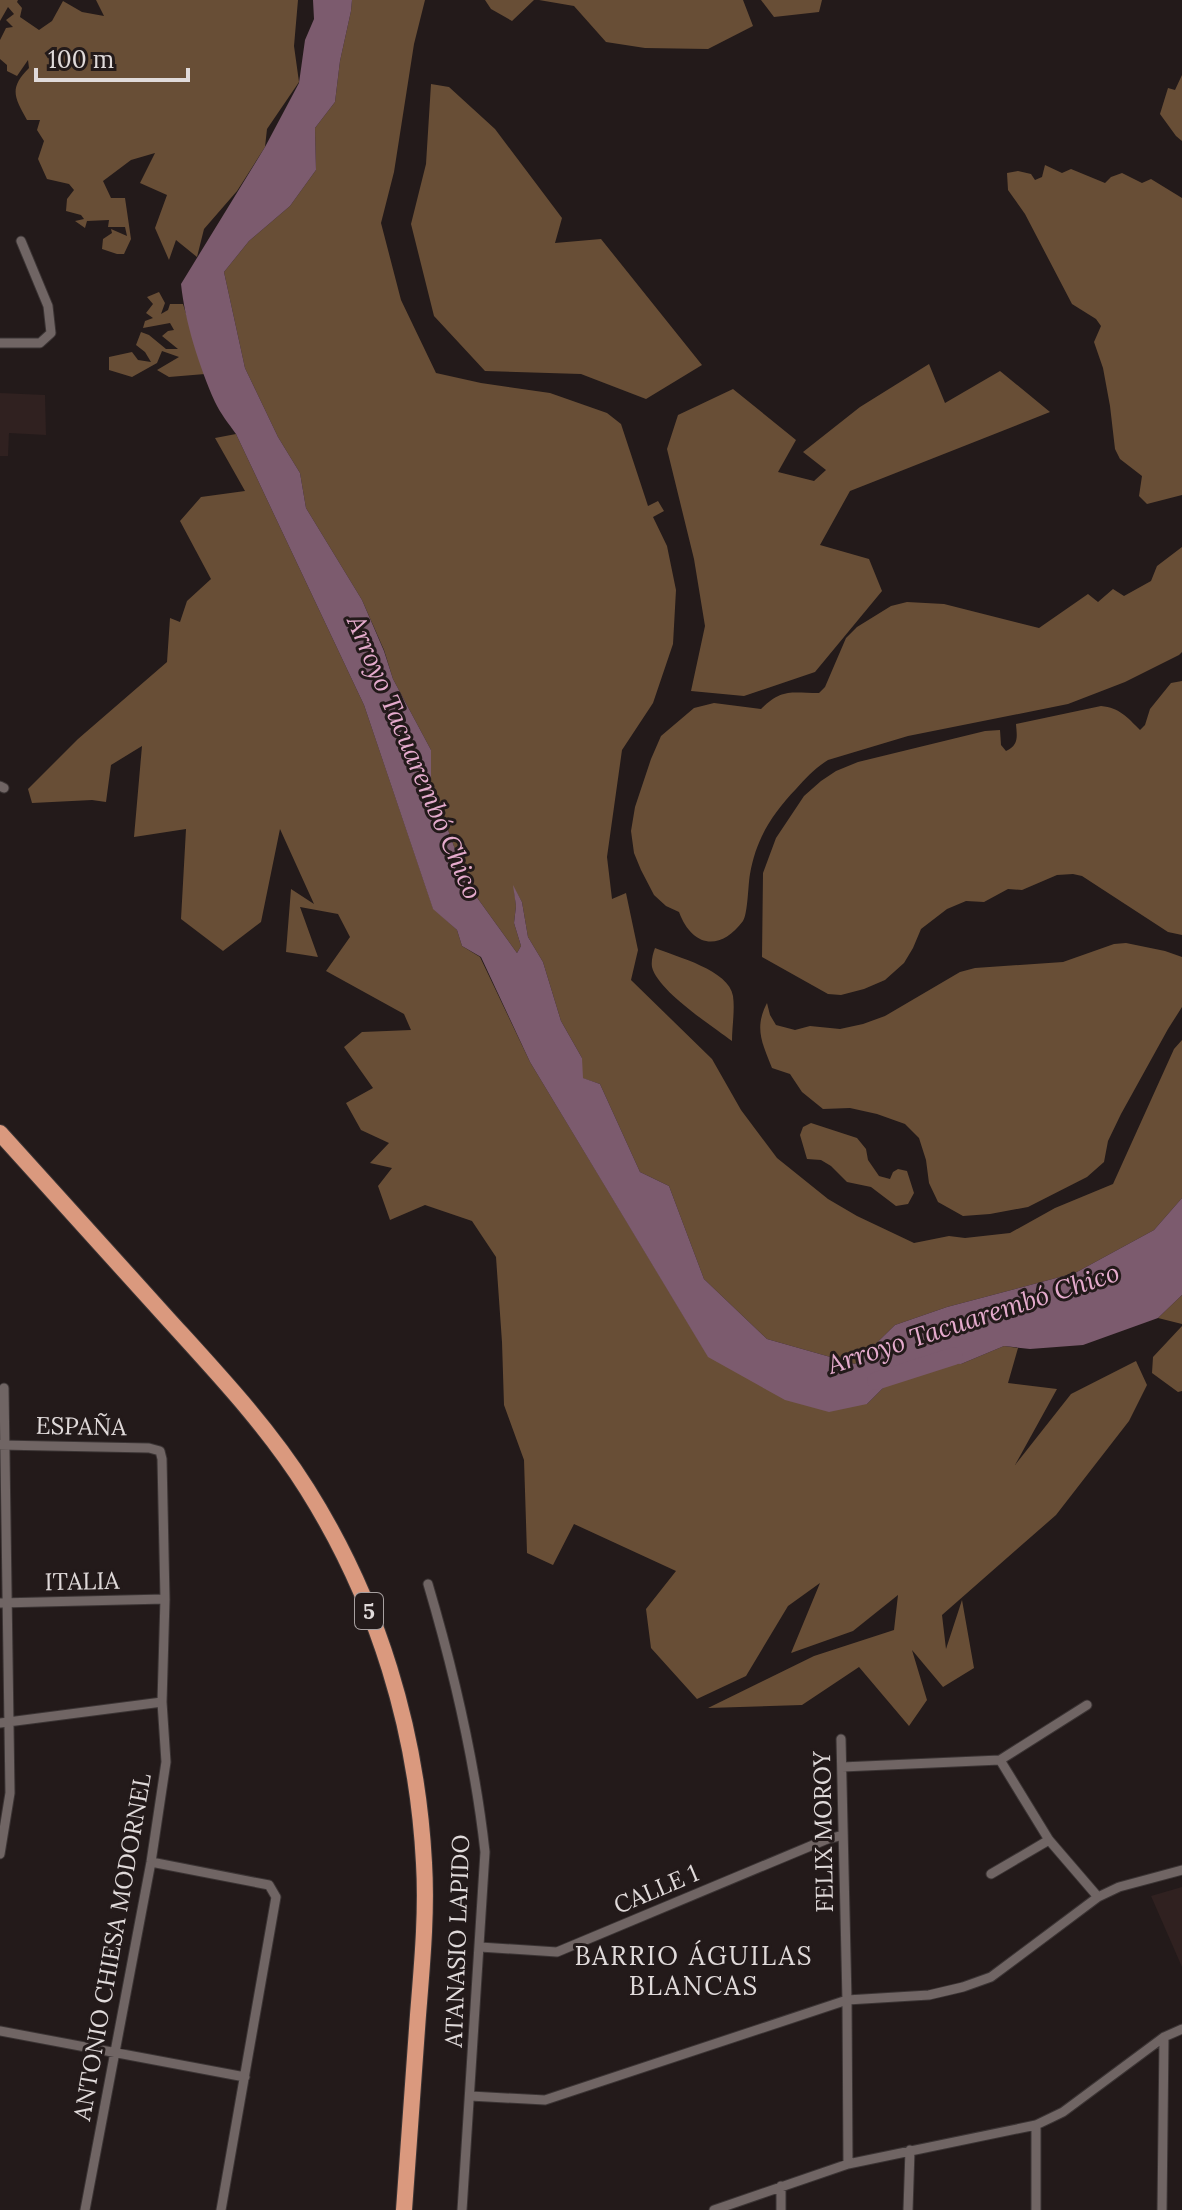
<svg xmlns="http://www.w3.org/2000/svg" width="1182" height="2210" font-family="Lora,serif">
<rect width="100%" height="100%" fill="#231a1a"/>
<path fill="#302120" d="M0 393 45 395 46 435 9 433 8 456H0Z
M1182 1887V1967L1151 1896Z"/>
<path fill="#684e36" d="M0 0H18L17 2 22 8 20 17 39 30 52 21 63 1 82 12 104 16 96 0H298L294 46 299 82 267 129 265 147 237 191 204 229 197 257 176 240 169 260 155 228 167 195 140 183 155 153 131 160 103 181 111 198H125L131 239 124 254H117L102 249 103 239 112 233 111 229 127 236 125 227H108L109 220 87 221 85 228 75 221 84 219 81 215 66 211 67 199 74 190 69 184 47 179 38 159 44 141 37 130 40 120H27C14 97 9 88 29 68L28 60 17 76 7 71V65L0 59V40L6 28 13 27 6 20 14 14 8 7 0 21Z
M352 0H425L414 44 394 172 381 223 401 300 436 373 481 383 550 393 607 413 621 424 648 506 658 501 664 511 653 517 667 546 676 590 673 644 653 703 622 750 607 857 612 899 626 893 638 950 631 980 712 1059 741 1110 777 1158 828 1199 857 1216 914 1243 949 1236 965 1238 1010 1233 1055 1208 1113 1184 1174 1049 1182 1040V1198L1154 1230 1075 1273 947 1307 895 1325 855 1364 767 1339 704 1279 669 1186 640 1172 600 1084 582 1078V1058L561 1021 543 962 528 937 522 902 514 888 516 906 514 923 521 946 517 953 468 885 431 783V750L393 679 384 650 362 600 306 508 300 473 278 437 245 368 224 272 249 241 290 206 316 170 315 128 335 102 340 61 351 11Z
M485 0H534L512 21 491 9Z
M539 0H743L753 26 708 49 645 48 606 42 574 6Z
M761 0H822L819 12 774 17Z
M1182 75V141L1176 136 1160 114 1168 88 1175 90Z
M431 84 449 87 495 129 562 218 555 243 601 239 702 365 646 399 581 374 485 371 434 316 411 224 426 164Z
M1045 165 1062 173 1071 169 1105 183 1111 177 1122 173 1142 183 1151 179 1182 198V495L1147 504 1139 496 1142 476 1120 459 1115 449 1110 406 1103 368 1094 342 1101 326 1096 319 1072 304 1025 214 1008 190 1007 173 1018 171 1031 174 1035 180 1042 177Z
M159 292 165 303 161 314 168 310 170 304H183L205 374 169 377 157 370 179 357 162 351 157 363 132 377 109 370V357L132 352 138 360 151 362 145 352 136 345 141 332 149 335 166 349H178L162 336 168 331 174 330 170 323 143 328 145 321 153 318 146 313 153 304 147 297Z
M929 364 945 403 1000 371 1050 412 850 491 820 545 869 559 882 591 815 672 744 696 691 691 705 626 694 559 667 449 678 415 733 389 796 440 778 472 814 481 826 470 803 452 860 407Z
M236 434 364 705 433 908 457 930 462 946 480 957 530 1062 708 1356 867 1404 909 1362 961 1364 1004 1346 1018 1348 1008 1383 1057 1389 1015 1465 1071 1394 1136 1361 1147 1385 1129 1421 1056 1515 942 1615 946 1649 962 1600 974 1668 943 1687 912 1650 927 1700 909 1726 859 1667 802 1705 708 1708 814 1656 894 1630 898 1595 853 1631 791 1653 820 1583 788 1606 746 1676 697 1699 651 1648 646 1609 676 1571 574 1524 553 1565 527 1553 524 1460 504 1405 502 1342 496 1257 472 1221 425 1205 390 1220 378 1186 392 1168 370 1163 389 1143 361 1130 346 1103 373 1088 344 1047 362 1032 411 1030 404 1014 326 971 350 937 338 914 300 907 318 957 286 952 291 889 314 904 280 829 261 922 223 951 181 919 186 829 134 837 142 746 111 765 106 802 92 800 32 803 28 789 78 739 167 662 170 618 180 622 187 601 211 579 180 521 201 497 245 491 215 438Z
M1182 547V652L1179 655 1125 682 1068 704 908 736 828 760C815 768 806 778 796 789 772 814 756 839 750 874 748 885 748 913 743 921 720 952 692 947 679 912L666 906 654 895 641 870 634 853 631 831 635 807 651 759 661 736 694 708 714 703 761 709C782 688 791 693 819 693L825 687 846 638 857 627 891 606 907 602 944 604 1039 628 1088 594 1098 602 1113 589 1124 596 1151 581 1157 566Z
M1182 681V935L1168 932 1082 876 1073 874 1057 875 1022 890 1008 889 984 902 966 901 947 909 921 929 913 948 904 963 885 980 864 989 841 995 828 994 762 957 763 873 776 838 804 796 821 781 836 771 858 762 985 731 1000 730 1001 745 1006 751C1019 745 1017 737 1016 724L1101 706C1120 708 1127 717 1140 730L1145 725 1150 709 1171 683Z
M1126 943 1165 951 1182 957V1007L1168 1029 1121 1114 1108 1141 1104 1162 1087 1177 1028 1207 990 1214 963 1216 938 1202 929 1183 926 1160 919 1138 905 1124 877 1114 850 1108 823 1109 802 1092 790 1074 772 1068C762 1043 754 1028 767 1003L770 1015 776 1025 795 1030 810 1026 840 1029 863 1024 885 1016 960 972 975 968 1063 962 1114 944Z
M655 948C677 957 729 970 733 996 735 1010 732 1027 732 1041 712 1026 658 991 652 967 651 961 653 953 655 948Z
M811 1123 857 1138 866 1149 868 1160 879 1176 890 1179 893 1172 898 1169 907 1171 914 1193 908 1204 896 1206 871 1187 847 1182 831 1166 821 1160 807 1159 800 1135 803 1127Z
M1182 1295V1324L1158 1318Z
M1182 1326V1391L1178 1392 1152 1373 1153 1357Z"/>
<path fill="#7c5b6e" d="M313 0H352L351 11 340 61 335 102 315 128 316 170 290 206 249 241 224 272 245 368 278 437 300 473 306 508 362 600 384 651 393 679 431 750V783L468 885 517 953 521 946 514 923 516 906 513 885 522 902 528 937 543 962 561 1021 582 1058 583 1078 600 1084 640 1172 669 1186 704 1279 767 1339 855 1364 895 1325 947 1307 1075 1273 1154 1230 1182 1198V1295L1158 1318 1083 1345 1030 1349 1004 1346 961 1364 909 1362 867 1404 829 1412 785 1400 708 1357 530 1062 481 957 462 946 457 930 433 909 364 705 236 434C229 424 220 413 215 402 199 366 185 322 181 284L265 147 299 83 305 40 314 19Z"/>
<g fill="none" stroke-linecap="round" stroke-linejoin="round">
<path stroke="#7c5b6e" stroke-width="18" d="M876 1381 954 1356"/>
<g stroke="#3b3434" stroke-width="11">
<path id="minor" d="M0 343H40L51 333 48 306 21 241
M0 786 4 788
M0 1445 149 1448 160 1451 162 1459 165 1599 162 1702 166 1762 151 1862 85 2210
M428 1584C454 1672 475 1761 485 1852L462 2210
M0 1603 165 1599
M0 1723 162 1702
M841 1739 847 2000 848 2164
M1000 1760 1049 1840 1098 1897
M842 1767 1000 1760 1087 1705
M0 1854 10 1793 4 1388
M151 1862 269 1885 276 1897 221 2210
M991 1874 1049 1840
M480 1947 557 1952 825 1840 843 1835
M0 2031 245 2077
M470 2096 545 2100 847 2000 929 1995 963 1987 991 1977 1098 1897 1119 1887 1182 1870
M714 2210 848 2164 1036 2125 1063 2112 1164 2037 1182 2029
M781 2210V2186
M908 2210 910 2150
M1036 2210V2125
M1162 2210 1164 2037"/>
</g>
<g stroke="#3b3434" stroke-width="18">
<path id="trunk" d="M0 1133C56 1195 112 1257 168 1319 217 1373 268 1427 307 1489 378 1602 417 1730 424 1863 427 1913 422 1965 418 2015 413 2080 409 2145 404 2210"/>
</g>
<use href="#minor" stroke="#706564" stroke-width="9"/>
<use href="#trunk" stroke="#da997e" stroke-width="16"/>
</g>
<g text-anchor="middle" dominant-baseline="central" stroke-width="6" stroke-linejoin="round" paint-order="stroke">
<rect fill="#231a1a" stroke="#a7a0a0" stroke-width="2" x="355" y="1593" width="28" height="36" rx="6"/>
<g font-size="22" font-weight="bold" fill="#e0dada">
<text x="369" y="1611">5</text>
</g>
<g font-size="24" fill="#e0dada" stroke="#231a1a">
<text transform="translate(81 1426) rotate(1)">ESPAÑA</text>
<text transform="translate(82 1581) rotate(-1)">ITALIA</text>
<text transform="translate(823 1832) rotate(-91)">FELIX MOROY</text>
<text transform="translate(656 1889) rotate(-23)">CALLE 1</text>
<text transform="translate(457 1941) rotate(-88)">ATANASIO LAPIDO</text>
<text transform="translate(112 1947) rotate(-80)">ANTONIO CHIESA MODORNEL</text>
</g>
<g font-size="26" font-style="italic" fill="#e5abcd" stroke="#231a1a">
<text transform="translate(415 757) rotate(67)">Arroyo Tacuarembó Chico</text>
<text transform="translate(973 1318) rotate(-18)">Arroyo Tacuarembó Chico</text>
</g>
<g font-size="26" letter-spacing="2" fill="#e0dada" stroke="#231a1a">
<text x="694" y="1955">BARRIO ÁGUILAS<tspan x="694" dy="30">BLANCAS</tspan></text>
</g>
</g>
<path d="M36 68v12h152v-12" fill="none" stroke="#e0dada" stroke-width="4"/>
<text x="48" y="68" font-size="24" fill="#e0dada" stroke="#231a1a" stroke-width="6" paint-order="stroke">100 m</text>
</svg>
